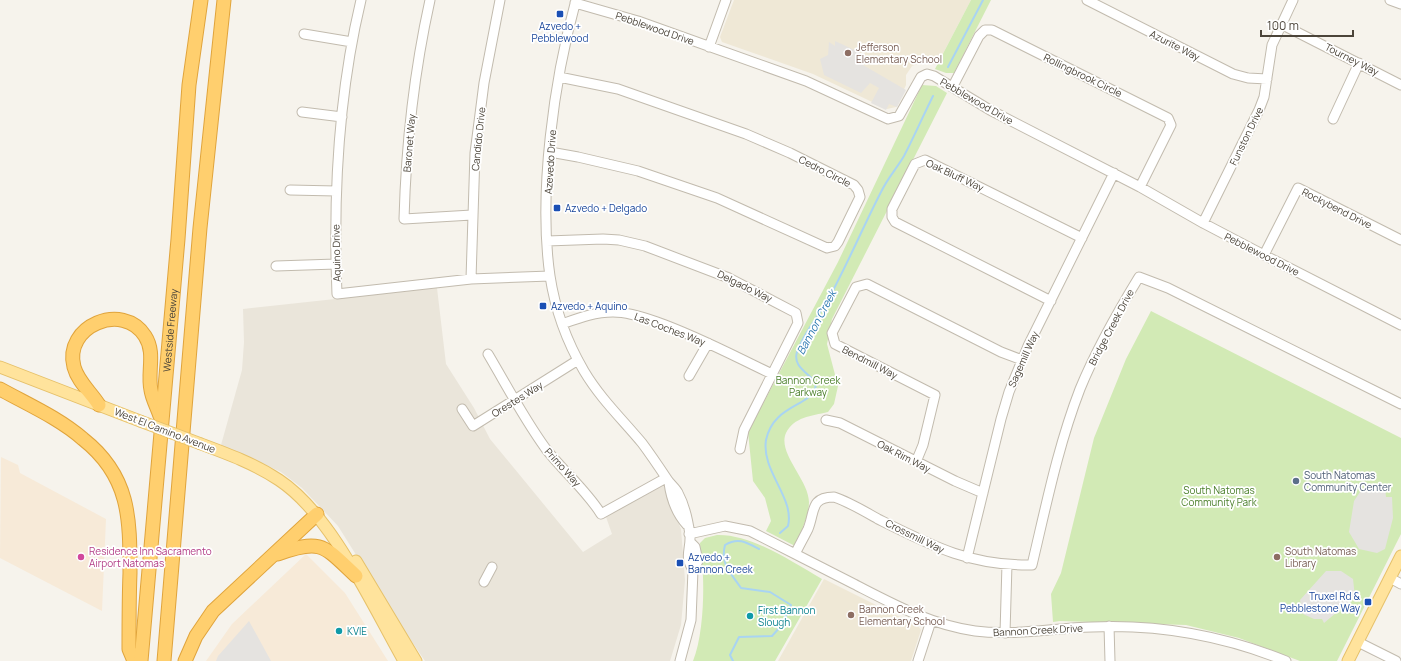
<svg xmlns="http://www.w3.org/2000/svg" width="1401" height="661" font-family="Manrope,sans-serif">
<rect width="100%" height="100%" fill="#f6f3ec"/>
<path fill="#eae5da" d="M437 288 446 364 474 408 490 439 583 552 612 534 606 517 663 484 681 529 685 580 681 625 670 661H425L393 614 338 526 302 488 281 472 221 445 242 370 244 342 243 309Z"/>
<path fill="#f7ead8" d="M1 457 18 465 20 473 106 519 102 611 0 558Z
M306 554 345 593 388 661H206L232 624Z"/>
<path fill="#efe8d6" d="M734 0H971L937 65 925 61 912 66 906 75V85L896 107 887 109 813 74 722 42 720 37Z
M824 579 918 626 921 630 911 661H778Z"/>
<path fill="#d2eab5" d="M971 0H991L954 73H946L935 69Z
M922 85 936 86 947 93 832 319 827 344 838 386 834 404 828 412C811 416 794 417 786 433 777 453 809 480 809 502 809 517 800 533 795 546L766 531 771 521 765 498 753 481 748 432 838 262Z
M1151 311 1401 438V534L1337 661H1300L1239 638 1186 625 1060 621 1053 622 1051 594 1061 573 1094 438 1126 359Z
M717 535C752 534 792 562 822 579L775 661H693C702 639 704 602 703 577 703 566 700 555 700 543L705 538Z"/>
<path fill="#e5e3e0" d="M835 41 863 54V65L906 90 897 107 889 104 886 110 871 103 879 88 870 83 861 93 824 75 820 59 828 55 829 42 835 46Z
M1379 484 1385 487 1386 497H1392L1393 518 1385 549 1377 553 1359 549 1349 532 1354 501 1362 489Z
M1326 571H1341L1353 579 1355 597 1324 623 1322 619H1314L1303 614 1300 600Z
M249 621 271 661H216L218 656Z"/>
<g fill="none" stroke-linecap="round" stroke-linejoin="round">
<path stroke="#a9d4f2" stroke-width="2" d="M948 67 983 0
M780 533 788 526C795 498 761 471 766 440 773 406 807 407 815 389 820 376 791 371 797 352 804 332 819 316 829 298 848 263 863 227 881 192 887 179 897 168 904 156 914 137 923 116 933 96
M733 661 730 655 739 637 772 636 781 626 791 605 770 592 741 588C731 573 720 564 725 545 738 537 746 542 759 549"/>
<g stroke="#c2bbae" stroke-width="11">
<path id="minor" d="M361 0C338 96 333 196 337 294L471 279 550 276
M430 0C414 72 406 146 404 219L472 215
M576 0C554 80 538 193 550 276 555 309 567 342 584 371 600 398 622 419 642 443 651 455 659 467 667 479 670 484 676 488 678 493 685 506 688 520 690 535 691 549 684 556 693 570
M1087 0 1233 74 1248 78 1267 79
M1390 0 1401 4
M575 3 638 21 806 81 888 119 899 116 921 77 927 74 934 76 990 110 1140 187 1203 223 1264 255 1401 325
M1281 24 1401 85
M304 34 352 42
M709 47 726 0
M953 86 979 36 985 30H992L1168 118 1171 125 1140 187
M302 112 342 117
M1333 119 1359 63
M550 152 578 157 638 171 717 198 827 248 835 246 838 242 860 197 858 190 854 185 790 153 746 134 618 89 559 77
M290 190 336 191
M1203 223 1259 110 1264 97 1272 45 1293 0
M547 241 603 239 619 240 645 246 729 278 796 313 798 323 744 430 740 449
M1264 255 1298 188 1401 240
M276 266 336 264
M471 279 475 153 484 83 500 0
M1051 301 895 222 892 217V209L915 164 925 160 1082 238
M562 324C579 318 595 312 613 312 628 312 643 317 657 322 697 336 734 356 772 374
M488 354C507 386 524 419 546 449 564 472 586 490 601 514L666 478
M689 376 708 343
M462 409 473 426 578 360
M826 420 840 423 955 481 983 493
M916 462 923 445 935 395 835 344 832 333 856 287 867 284 1001 352 1022 360
M669 483C671 498 677 514 687 525
M689 534 725 526 750 531C785 549 819 566 854 584 893 604 931 625 975 631 1014 636 1053 628 1092 627 1159 624 1224 636 1286 661
M795 554C799 546 804 537 808 529 815 512 810 497 834 497 849 502 864 511 878 519 932 546 970 566 1032 565 1046 506 1058 446 1080 389 1096 350 1117 313 1139 277L1168 288 1401 404
M967 558 1001 419 1009 392 1028 346 1114 173
M1390 578 1401 584
M484 582 492 567
M1109 626 1110 661
M1005 633 1007 564
M1358 642 1396 661
M680 661 691 620 693 570 698 561 695 547 690 542
M918 661 931 621"/>
</g>
<g stroke="#e6c16a" stroke-width="13">
<path id="major" d="M0 367 140 421
M201 444C228 454 255 464 279 480 332 515 372 605 404 661
M356 561 416 661
M1348 661 1401 556"/>
</g>
<g stroke="#e0a43c" stroke-width="15">
<g id="highway">
<path d="M0 389C27 404 59 418 83 439 130 476 130 518 130 573 129 598 129 624 129 649L134 661"/>
<path d="M99 405C91 392 78 382 74 367 63 326 123 301 145 336 156 353 147 372 151 390 152 398 157 407 160 416"/>
<path d="M278 554C322 538 324 546 356 576"/>
<path id="s1" d="M141 661 178 239 189 85 201 0"/>
<path d="M164 661 200 228 224 0"/>
<path d="M185 661 196 636 213 611 317 514"/>
</g>
</g>
<use href="#minor" stroke="#fff" stroke-width="9"/>
<use href="#major" stroke="#ffe39c" stroke-width="11"/>
<use href="#highway" stroke="#ffcf6e" stroke-width="13"/>
<g stroke="#e6c16a" stroke-width="13" stroke-linecap="butt">
<path id="major-bridge" d="M140 421 201 444"/>
</g>
<use href="#major-bridge" stroke="#ffe39c" stroke-width="11"/>
</g>
<g fill="#1a4fb4" stroke="#fff" stroke-width="1.5">
<rect x="556" y="10" width="8" height="8" rx="2"/>
<rect x="553" y="204" width="8" height="8" rx="2"/>
<rect x="539" y="302" width="8" height="8" rx="2"/>
<rect x="676" y="559" width="8" height="8" rx="2"/>
<rect x="1364" y="598" width="8" height="8" rx="2"/>
</g>
<g fill="#8d6e63" stroke="#fff" stroke-width="1.5">
<circle cx="848" cy="53" r="4"/>
<circle cx="1277" cy="557" r="4"/>
<circle cx="851" cy="615" r="4"/>
</g>
<circle fill="#5c6f8a" stroke="#fff" stroke-width="1.5" cx="1296" cy="481" r="4"/>
<circle fill="#d1479c" stroke="#fff" stroke-width="1.5" cx="81" cy="557" r="4"/>
<g fill="#0f9aa8" stroke="#fff" stroke-width="1.5">
<circle cx="750" cy="616" r="4"/>
<circle cx="339" cy="631" r="4"/>
</g>
<g text-anchor="middle" dominant-baseline="central" stroke-width="3.5" stroke-linejoin="round" paint-order="stroke">
<g font-size="10" fill="#164399" stroke="#fff" text-anchor="start">
<text x="560" y="26" text-anchor="middle">Azvedo +<tspan x="560" dy="12">Pebblewood</tspan></text>
<text x="565" y="208">Azvedo + Delgado</text>
<text x="551" y="306">Azvedo + Aquino</text>
<text x="688" y="557">Azvedo +<tspan x="688" dy="12">Bannon Creek</tspan></text>
<text x="1360" y="596" text-anchor="end">Truxel Rd &amp;<tspan x="1360" dy="12">Pebblestone Way</tspan></text>
</g>
<g font-size="10" fill="#4b4439" stroke="#fff">
<text transform="translate(655 28) rotate(19)">Pebblewood Drive</text>
<text transform="translate(1175 45) rotate(27)">Azurite Way</text>
<text transform="translate(1352 59) rotate(27)">Tourney Way</text>
<text transform="translate(1083 75) rotate(26)">Rollingbrook Circle</text>
<text transform="translate(977 101) rotate(30)">Pebblewood Drive</text>
<text transform="translate(1246 136) rotate(-64)">Funston Drive</text>
<text transform="translate(478 139) rotate(-84)">Candido Drive</text>
<text transform="translate(409 143) rotate(-85)">Baronet Way</text>
<text transform="translate(550 162) rotate(-86)">Azevedo Drive</text>
<text transform="translate(825 171) rotate(27)">Cedro Circle</text>
<text transform="translate(955 175) rotate(25)">Oak Bluff Way</text>
<text transform="translate(1337 208) rotate(27)">Rockybend Drive</text>
<text transform="translate(336 253) rotate(-91)">Aquino Drive</text>
<text transform="translate(1262 254) rotate(27)">Pebblewood Drive</text>
<text transform="translate(745 286) rotate(26)">Delgado Way</text>
<text transform="translate(1111 327) rotate(-62)">Bridge Creek Drive</text>
<text transform="translate(670 329) rotate(21)">Las Coches Way</text>
<text stroke="none"><textPath href="#s1" startOffset="332">Westside Freeway</textPath></text>
<text transform="translate(1023 359) rotate(-66)">Sagemill Way</text>
<text transform="translate(870 362) rotate(27)">Bendmill Way</text>
<text transform="translate(517 399) rotate(-32)">Orestes Way</text>
<text transform="translate(165 430) rotate(21)">West El Camino Avenue</text>
<text transform="translate(904 456) rotate(27)">Oak Rim Way</text>
<text transform="translate(563 467) rotate(48)">Primo Way</text>
<text transform="translate(915 536) rotate(26)">Crossmill Way</text>
<text transform="translate(1038 630) rotate(-3)">Bannon Creek Drive</text>
</g>
<g font-size="10" fill="#785e54" stroke="#fff" text-anchor="start">
<text x="856" y="47">Jefferson<tspan x="856" dy="12">Elementary School</tspan></text>
<text x="1285" y="551">South Natomas<tspan x="1285" dy="12">Library</tspan></text>
<text x="859" y="609">Bannon Creek<tspan x="859" dy="12">Elementary School</tspan></text>
</g>
<g font-size="10" fill="#4a7f2a" stroke="#fff">
<text x="808" y="380">Bannon Creek<tspan x="808" dy="12">Parkway</tspan></text>
<text x="1219" y="490">South Natomas<tspan x="1219" dy="12">Community Park</tspan></text>
</g>
<g font-size="10" fill="#4e5e75" stroke="#fff" text-anchor="start">
<text x="1304" y="475">South Natomas<tspan x="1304" dy="12">Community Center</tspan></text>
</g>
<g font-size="10" fill="#b23c85" stroke="#fff" text-anchor="start">
<text x="89" y="551">Residence Inn Sacramento<tspan x="89" dy="12">Airport Natomas</tspan></text>
</g>
<g font-size="10" fill="#0d838f" stroke="#fff" text-anchor="start">
<text x="758" y="610">First Bannon<tspan x="758" dy="12">Slough</tspan></text>
<text x="347" y="631">KVIE</text>
</g>
<g font-size="11" font-style="italic" fill="#2e7ab2" stroke="#fff">
<text transform="translate(816 322) rotate(-62)">Bannon Creek</text>
</g>
</g>
<path d="M1261 30v6h92v-6" fill="none" stroke="#4b4439" stroke-width="2"/>
<text x="1267" y="30" font-size="12" fill="#4b4439" stroke="#ffffff" stroke-width="3" paint-order="stroke">100 m</text>
</svg>
